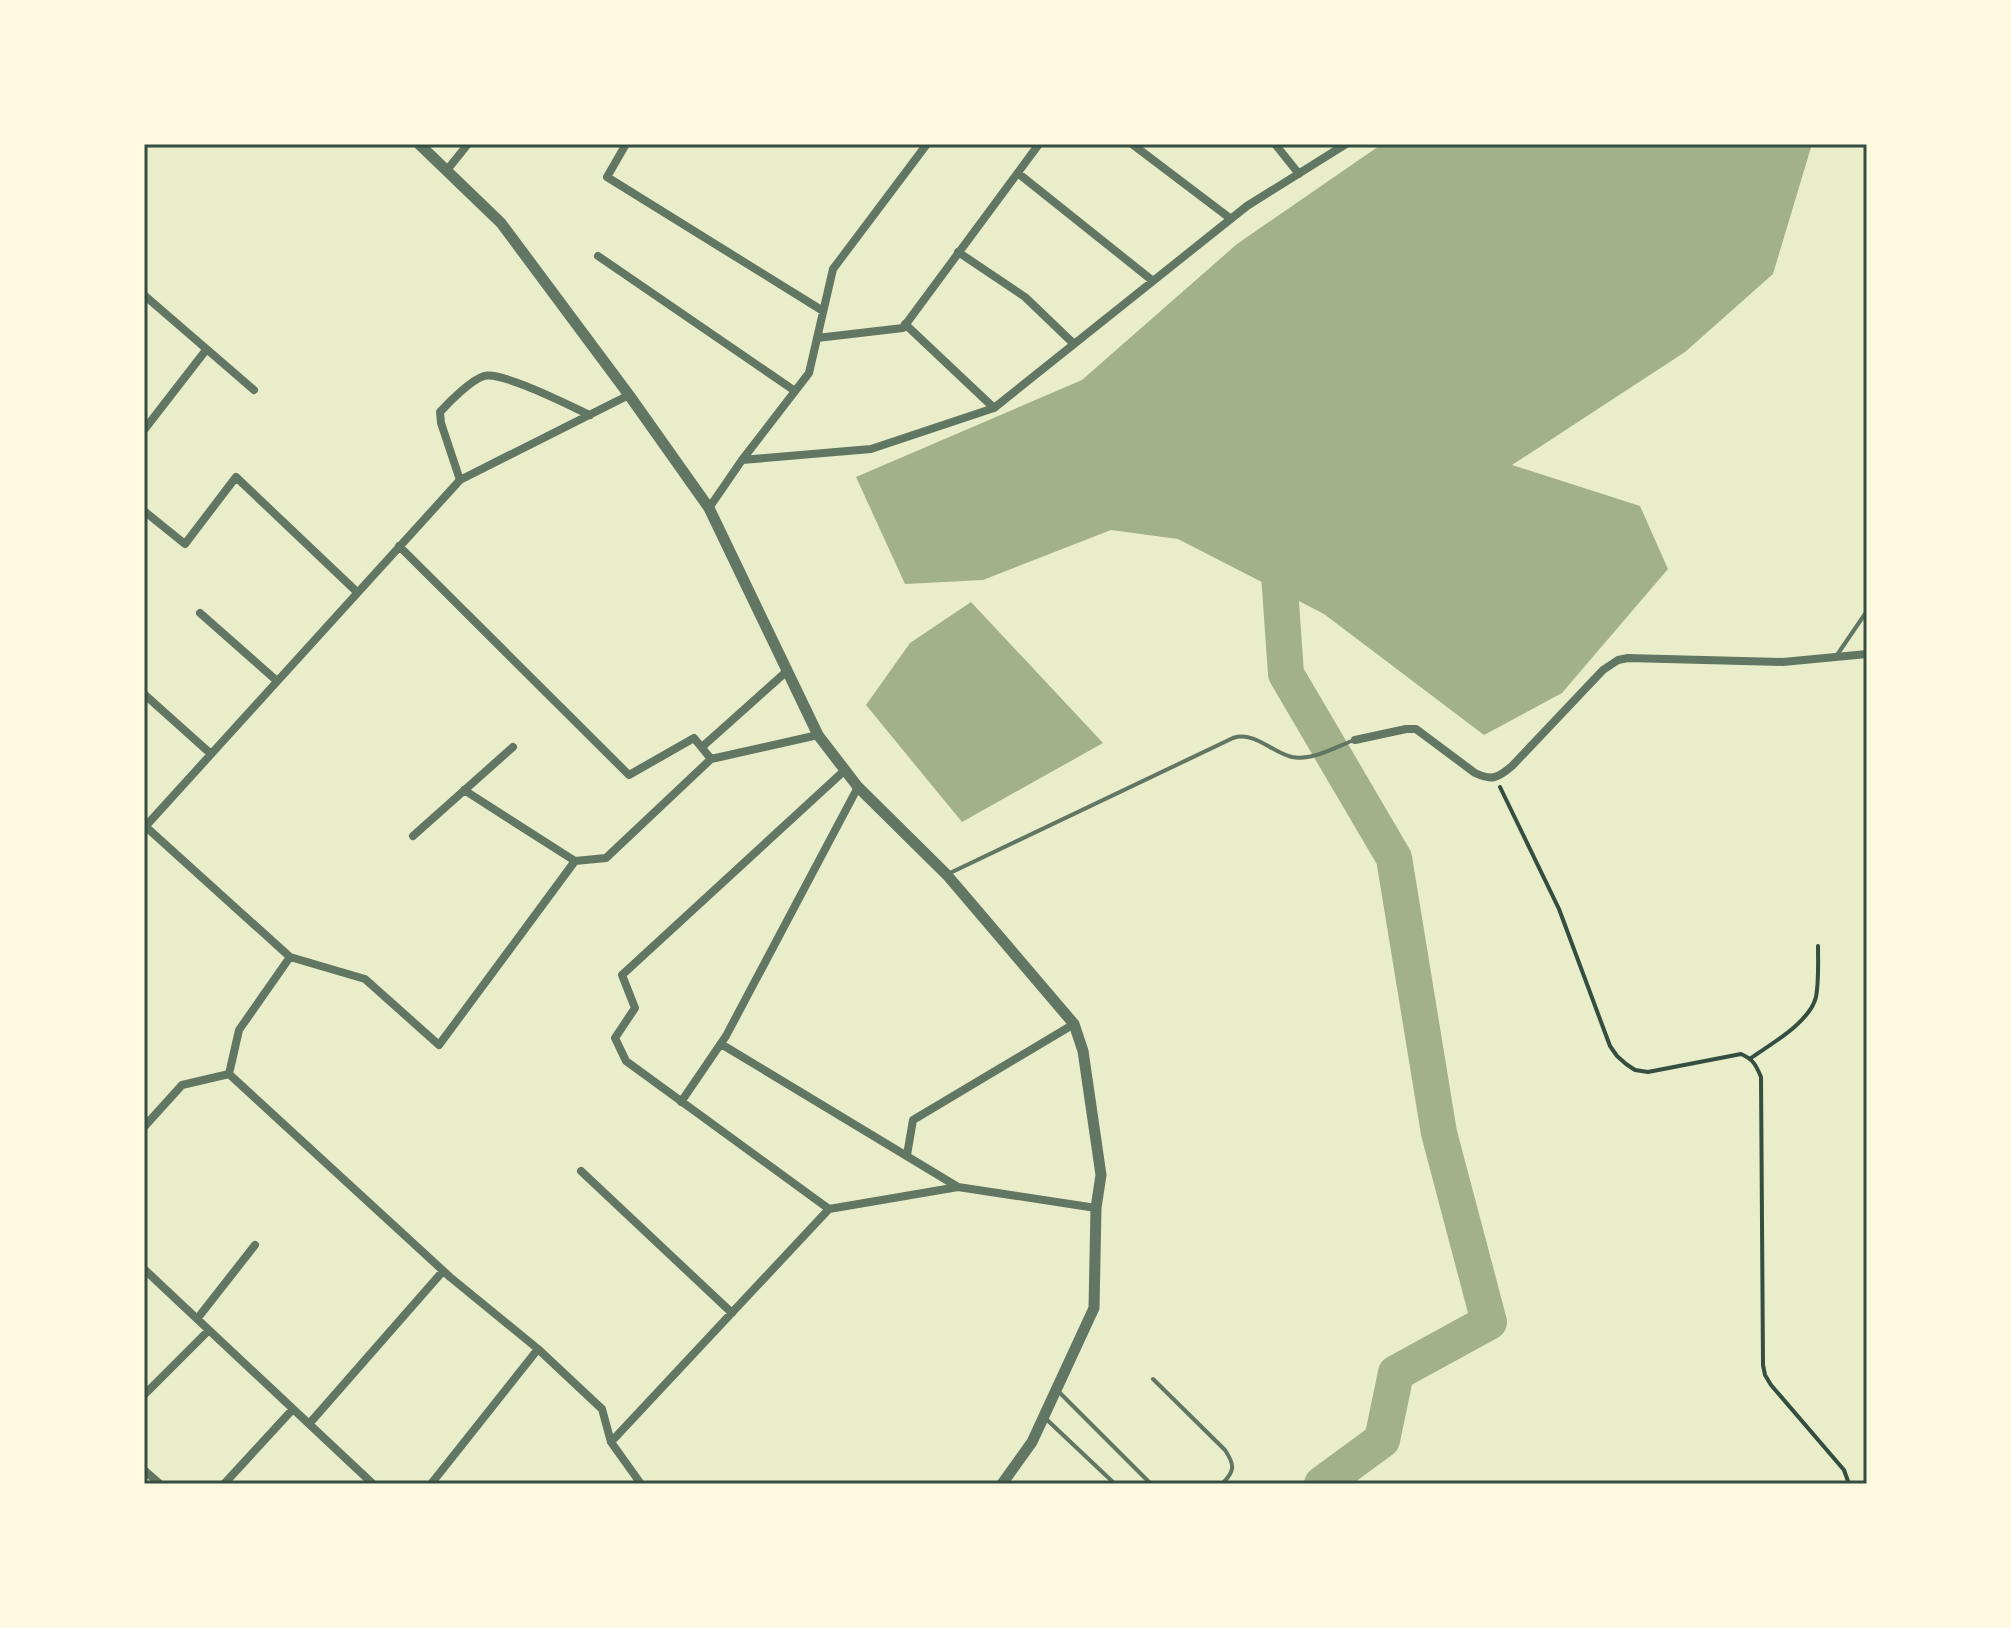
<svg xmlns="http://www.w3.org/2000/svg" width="2011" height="1628" font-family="Overpass,sans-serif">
<rect width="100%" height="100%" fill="#e9edc9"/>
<path fill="#a3b18a" d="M1382 144H1812L1773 274 1685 352 1512 465 1640 506 1668 569 1562 693 1484 735 1324 614 1178 539 1111 530 983 580 905 584 856 477 1082 380 1237 244Z
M971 602 1103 743 962 822 866 705 910 643Z"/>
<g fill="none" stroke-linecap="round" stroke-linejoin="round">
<path stroke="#a3b18a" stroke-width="36" d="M1292 549 1278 560 1286 674 1394 858 1439 1133 1489 1322 1396 1373 1382 1440 1322 1484"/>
<path stroke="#344e41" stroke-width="4" d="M1500 787 1559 909 1610 1046 1617 1056 1626 1064 1635 1070 1648 1072 1741 1054C1753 1059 1756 1065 1761 1077L1763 1365 1765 1375 1771 1385 1844 1470 1849 1484
M1751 1058C1771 1044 1810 1022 1816 997 1819 981 1818 962 1818 946"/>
<path stroke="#617663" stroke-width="4" d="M1837 655 1867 611
M950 873 1233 738C1255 731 1271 752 1292 757 1312 761 1336 747 1354 740
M1153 1379 1225 1450C1235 1465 1235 1471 1222 1484
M1058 1391 1151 1484
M1044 1417 1115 1484"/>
<path stroke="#617663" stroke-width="8" d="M626 144 607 177 823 311
M1132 144 1231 219
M1275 144 1299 174
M447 170 468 144
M1019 174 1153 281
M958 252 1025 297 1074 344
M598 256 795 391
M144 295 254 390
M905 324 994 408
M817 338 903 328 1039 144
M144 430 206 350
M742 460 871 449 994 408 1247 206 1346 144
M460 480 441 423 440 412C449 402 471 380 484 376 502 371 570 406 590 415
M709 508 742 460 809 373 833 269 927 144
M144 511 185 544 236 477 357 592
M399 546 629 775 694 738 711 759
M200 613 277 681
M144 694 211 754
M1355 740 1406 729H1416L1475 773C1492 781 1498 778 1512 766L1603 670 1618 660 1628 658 1783 662 1867 654
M702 747 787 671
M464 790 575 861
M145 826 290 957 365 979 439 1045 575 861 606 858 711 759 818 735
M144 828 460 480 629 395
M413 836 513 747
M721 1044 958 1187
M229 1074 450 1277 538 1349 602 1409 611 1442 641 1484
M229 1074 239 1030 290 957
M681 1102 726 1036 858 787
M144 1127 182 1085 229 1074
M907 1155 913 1120 1074 1024
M581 1171 732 1313
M829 1209 626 1061 615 1038 635 1008 622 975 845 770
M144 1269 373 1484
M197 1319 255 1245
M144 1395 209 1330
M309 1424 443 1271
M611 1442 829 1209 958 1187 1096 1208
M144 1470 160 1484
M224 1484 293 1409
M431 1484 538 1349"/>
<path stroke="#617663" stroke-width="11" d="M419 144 501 223 629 395 709 508 818 735 858 787 947 875 1074 1024 1083 1051 1101 1175 1096 1208 1094 1308 1032 1442 1002 1484"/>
</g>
<rect width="2011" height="1628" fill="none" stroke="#fefae0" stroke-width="292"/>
<rect x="146" y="146" width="1719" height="1336" fill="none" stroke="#344e41" stroke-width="3"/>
</svg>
